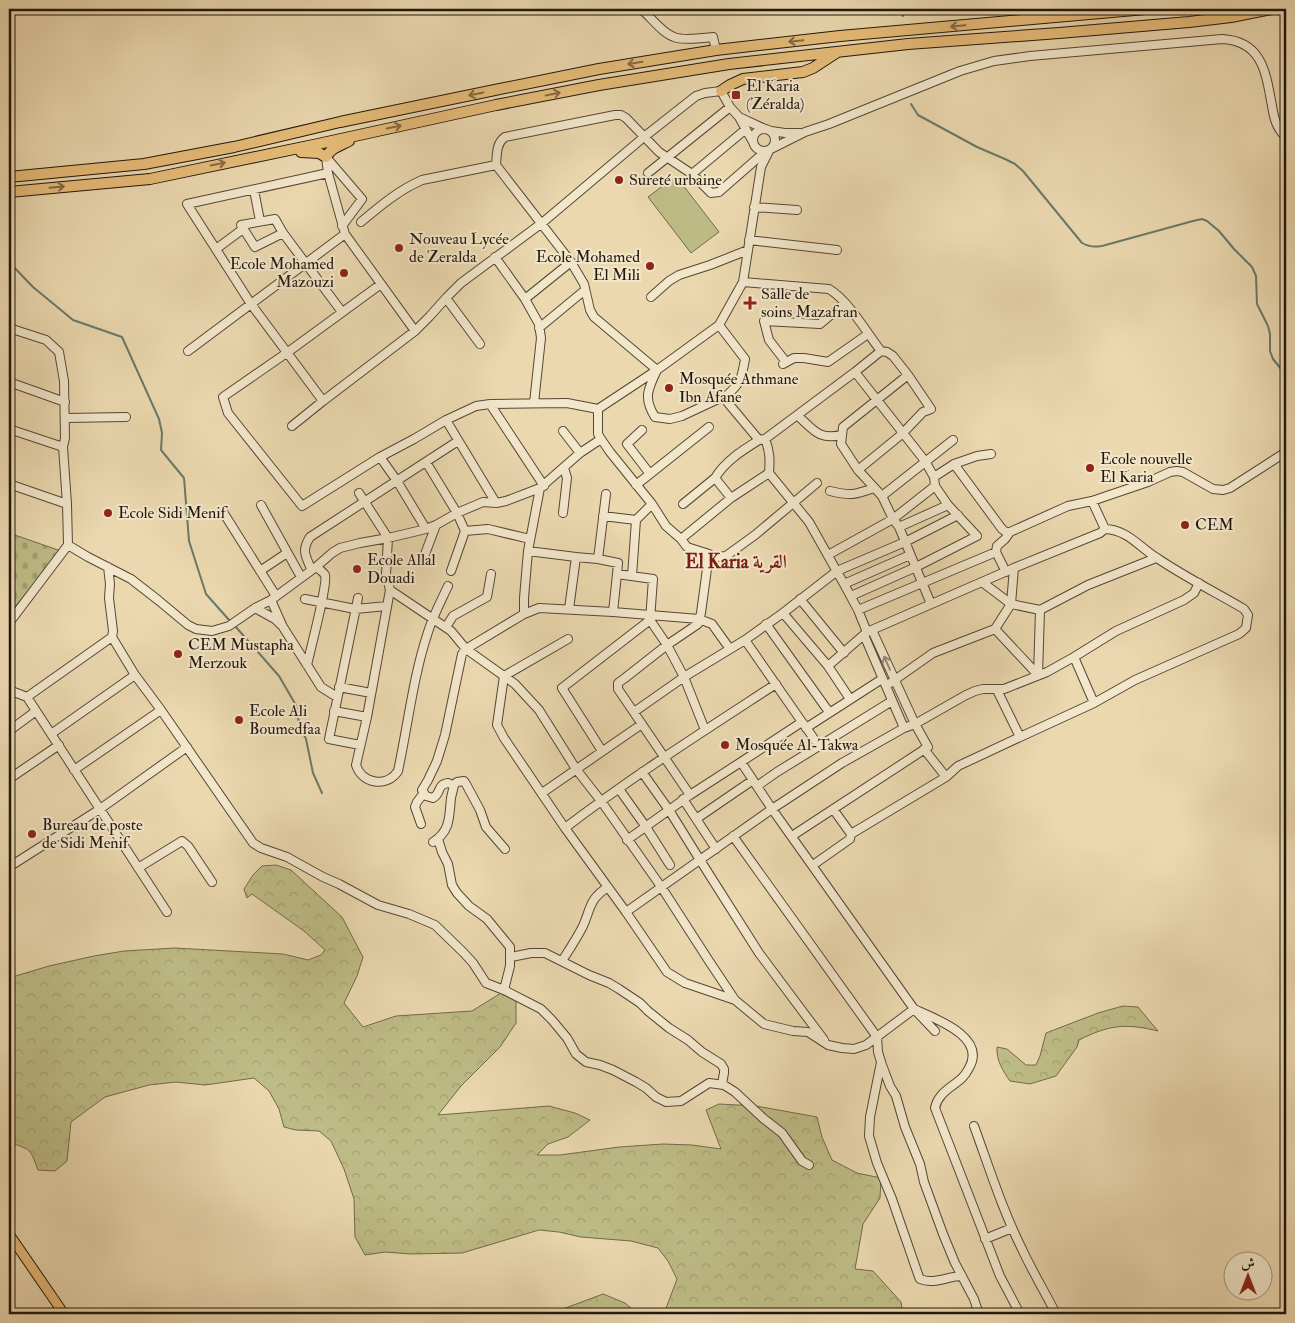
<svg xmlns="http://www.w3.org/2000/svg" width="1295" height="1323" font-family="'IM FELL Double Pica',Amiri,serif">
<defs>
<pattern id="forest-crowns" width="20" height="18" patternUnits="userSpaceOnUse" patternTransform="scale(1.25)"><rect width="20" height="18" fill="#bebc86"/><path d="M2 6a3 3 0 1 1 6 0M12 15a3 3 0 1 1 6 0" fill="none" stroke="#a3a172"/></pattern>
<pattern id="cemetery-stones" width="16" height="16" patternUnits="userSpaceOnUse" patternTransform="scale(1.25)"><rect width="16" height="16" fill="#bebc86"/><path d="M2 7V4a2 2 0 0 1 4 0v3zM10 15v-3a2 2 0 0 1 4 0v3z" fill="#a3a172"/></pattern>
</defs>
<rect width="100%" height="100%" fill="#ebd8af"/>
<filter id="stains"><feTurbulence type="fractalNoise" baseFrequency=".004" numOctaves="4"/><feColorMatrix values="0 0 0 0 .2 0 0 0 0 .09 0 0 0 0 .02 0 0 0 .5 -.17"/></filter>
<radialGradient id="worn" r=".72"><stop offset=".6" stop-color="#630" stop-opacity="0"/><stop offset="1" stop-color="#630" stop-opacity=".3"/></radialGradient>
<path fill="url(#forest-crowns)" stroke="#706a4a" d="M276 865 291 870 342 917 363 957 357 976 344 1003 363 1027 396 1016 472 1011 501 993H516V1023L500 1047 461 1086 438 1115 549 1106 575 1113 590 1120 568 1137 548 1144 537 1155H560L619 1147 663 1144 692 1145 721 1149 706 1110 719 1104 756 1106 817 1117 822 1137 832 1160 857 1173 881 1178 880 1198 863 1224 855 1269 873 1271 901 1302 903 1314H652L665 1311 677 1279 668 1261 658 1248 631 1241 581 1237 559 1232 539 1230 462 1253 411 1254 385 1252 365 1255 355 1237 354 1199 344 1169 331 1141 319 1131 296 1130 284 1127 279 1109 269 1091 254 1078 205 1085 176 1082 149 1085 105 1097 71 1122 67 1161 55 1171 38 1170C30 1148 31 1150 9 1142V978L49 966 94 956 124 951 175 948 283 954 308 960 321 955 325 950 304 931 252 894 247 898 244 889 253 875 262 866Z
M1123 1006 1138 1007 1158 1031C1125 1023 1109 1025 1079 1040L1077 1047 1056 1076 1030 1084 1010 1081C1003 1071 996 1060 997 1047L1007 1049 1026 1065H1036L1040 1056 1046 1033 1098 1013Z
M603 1294 625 1303 638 1314H528L530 1313 563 1309Z"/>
<path fill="url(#cemetery-stones)" stroke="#706a4a" d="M9 533 61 551 9 614Z"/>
<path fill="#bebc86" stroke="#706a4a" d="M676 176 719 232 691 253 648 197Z"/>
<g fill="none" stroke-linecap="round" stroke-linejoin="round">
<path stroke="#697969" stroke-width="2" d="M902 9 903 16
M911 104 918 115 977 147 1005 159 1015 164 1023 171 1082 243C1089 247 1094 247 1102 246L1193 221 1202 219 1207 221 1219 231 1234 249 1252 267 1256 276 1257 304 1268 326 1270 334V351L1273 359 1286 375
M9 262 33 287 73 320 122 337 159 419 162 433 161 450 184 478 189 541 206 594 230 621
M235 626 279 676 297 707 299 725 306 739 313 773 322 793"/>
<g stroke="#544736" stroke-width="10">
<path id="minor" d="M641 9C651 17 662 33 674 37 683 41 703 38 713 37L716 50
M739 117 765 129
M753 140a11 11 0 1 1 22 0a11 11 0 1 1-22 0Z
M771 131 785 133H800
M773 148 805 132 829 124 960 71 994 61 1030 56 1222 39C1263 41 1266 74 1272 106 1274 118 1276 128 1286 137
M326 157 328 173 345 234 415 331 430 316 446 298 461 283 542 223 644 137 696 96 705 93 721 91 730 107 739 117 753 142
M326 157 362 199 342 226
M496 165 571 262
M328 173 187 204 251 304 323 401 415 331
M648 173 730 107
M692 174 746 129
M254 190 260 221
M754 207 797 210
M275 219 283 233 255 247 241 225Z
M361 222C380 206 399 190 422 180L496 165C497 155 496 143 505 137L615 115H621L626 118 659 152 692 174 711 193 719 192 759 157
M283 233 342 312
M749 240 837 250
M216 249 243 229
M495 257 525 299 539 324 541 338 534 403
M743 282 829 289C849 301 866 332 881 351L855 372
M381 284 288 352 223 397 228 413 302 506 380 457 414 439 446 420 476 406 490 404 567 403 598 409
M651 297 669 281 679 275 710 265 748 250
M446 298 480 344
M525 299 571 262 584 284 590 310 594 317 657 370C648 389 643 398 655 417L670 419 682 416 727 395
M719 325 745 359C742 377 741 383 727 395L728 403 759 440 765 439C770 451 770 460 769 473L809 522 844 584 858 610 867 632
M9 328 46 340 59 352 64 381 65 438 63 447 67 504
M539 328 585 290
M188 351 345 234
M786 362 769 340 764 321 820 324 845 303
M783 364 794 358H804L828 362 868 334
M908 375 843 427 841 444 858 470 882 496 893 519 899 527 931 604
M9 382 65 402
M490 404 544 486
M798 416C814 430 818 440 842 435
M65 418 126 417
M446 420 496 503
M292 426 323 401
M9 429 63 447
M642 430 627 444 650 474
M563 431 580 453
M601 439 610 452 652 504 666 526 681 539 687 547 709 554 701 613 698 624 667 645 625 678 618 683V689L690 795 741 762 772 809 914 1009 935 1031
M765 439 855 372 925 461 934 477 935 486 948 505 977 536 916 567 851 596
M380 457 397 481 426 529
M426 462 457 513 465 531 488 529 530 539
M954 464 977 456 991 454
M858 470 902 434 923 412 931 409 908 375 893 356 887 352 881 351
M934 477 954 464 1002 529 1006 532H1010L1068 506 1092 501 1148 482 1170 472 1177 471 1183 472 1213 489 1223 490 1230 488 1286 452
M715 478C725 461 743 450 759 440
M9 484 67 504 68 545 88 557 131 579 158 600 188 625 196 629 212 631 229 626 255 608 271 600 316 567 332 553 340 548 360 543 388 538 426 529 436 525 457 513 483 502 496 503 506 501 540 488 580 453 601 439 598 434V409L657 370 719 325 743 282 761 167 769 151
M636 485 709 427
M830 491C851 496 854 495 874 488
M359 493 388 538 386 574 390 590 451 631 466 649 515 684 539 710 576 769 601 801 662 888 709 961 735 1000
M882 496 953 440
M683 504 715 478 731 498
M261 505 301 577
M223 512 276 596
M563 513 567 478 564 468
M603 516 636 520 652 504
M899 527 948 505
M681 539 731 498 769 473
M528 551 576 557 569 609
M996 552 1006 572
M828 555 893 519 935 486
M576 557 598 559 618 563 617 574
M708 558 726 556 755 535 817 483
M598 559 606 494
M422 562 436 525
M108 567 110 584 109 598 113 631 112 637 135 675 161 710 253 843 261 848 287 857 323 877 339 884 378 905 409 914 435 925 463 952 473 963 486 983 504 990 541 1009 552 1020 567 1038 576 1054 586 1062 600 1065 613 1070 636 1082 646 1088 656 1097 666 1102 681 1101 709 1083 724 1085 735 1092 764 1119 782 1133 802 1161 809 1165
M311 569C306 556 301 551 310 537L458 441
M260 571 287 553
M451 571 465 531
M632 576 636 520
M982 582 1011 604
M844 584 910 555
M390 590 367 717 356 765C362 784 387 788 398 771 408 725 413 677 428 632 433 616 441 601 448 586
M358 598 329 739 360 745
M305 599 355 609 387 606
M800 599 844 653
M271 600 283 627 321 687 337 697
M1011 604 1014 568 1100 533 1105 529
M255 608 275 619 281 625
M858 610 996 552 997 546 1005 539 1010 532
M613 612 617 574 653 579 650 620 667 645 684 677 745 640 783 613 837 571 905 542 958 515
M783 613 828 666 850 699
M524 614V598L528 551 540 488
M9 623 68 545
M766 624 829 712
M446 627 453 616 487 597 491 574
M995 629 1038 675
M864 635 904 728
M568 639 504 676 497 725 504 738 565 828 626 912 667 972 685 983 735 1000 764 1024 793 1031 808 1032 828 1045 842 1048 854 1049 866 1045 914 1009C936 1019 987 1037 969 1068 967 1072 965 1075 962 1078 951 1088 938 1093 935 1108L1000 1276 1020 1314
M1074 657 1094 703
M307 665C310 651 328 584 325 575 323 572 319 569 316 567
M828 666 867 632 1014 568
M1038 675 1040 610
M886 686 933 653 995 629 1011 604 1040 610 1088 585 1156 558
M339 687 371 693
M997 690 1020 737 1094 703 1135 680 1239 634 1246 628 1248 615 1244 609C1215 592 1185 577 1157 558 1139 547 1128 530 1105 529L1092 501
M9 696 14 692 27 697 112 637
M27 697 167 912
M334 711 367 717
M634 712 684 677 705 730
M803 723 819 746
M806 728 882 679
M9 731 36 711
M51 734 135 675
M924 749 946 777
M602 751 562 688 650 620
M741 762 802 722 745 640
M74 770 161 710
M642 772 669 810 700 860 759 953 824 1040
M9 779 59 745
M454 785 457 782 464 781 466 784 480 810 486 827 505 849
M757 786 777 772 892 701
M619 789 646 827 670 865
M542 793 642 724
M683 799 716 849
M833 809 851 834 946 777 958 766 1020 737
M696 819 753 780
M421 824 415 807 417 802 424 793
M565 828C633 776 704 731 776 684
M733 836 877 1037 878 1052 882 1065 890 1086 896 1096 905 1127 920 1164 924 1182 943 1234 955 1263 974 1299 979 1314
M792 836 928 747 915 724 872 630
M438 839 442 852 448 864 452 885 457 893 469 906 487 919 510 947V966L504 990
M627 840 690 795
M433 842C451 831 449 816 451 798 452 793 453 790 454 785L448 783C436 785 442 793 433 798L426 796 422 790 428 780 437 761 445 735 462 654 466 649 524 614 539 608 613 612 699 619 712 624 730 649
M813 865 850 839 851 834
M9 867 100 809 187 747
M138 868 182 841 188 846 212 882
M626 912 772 809 842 763 904 728 915 724 966 695 975 691 983 689H1004L1047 672 1074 657 1116 631 1184 600 1194 593 1199 583
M511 957 531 953H545L589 975 609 983 619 989 640 1003 648 1011 669 1028 688 1040 702 1052 721 1064 724 1069V1073L722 1084
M562 961C569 950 577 938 583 926 591 908 589 899 608 887
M881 1062 870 1117 869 1136 877 1163 892 1199 919 1277 920 1279C934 1285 948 1276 962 1276
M974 1126C989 1167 1002 1209 1022 1249 1032 1271 1045 1292 1056 1314
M985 1239 1012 1228"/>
</g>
<g stroke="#22170d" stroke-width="11">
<path id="major" d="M9 1234 64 1314"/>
</g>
<g stroke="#22170d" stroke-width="12">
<path id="highway" d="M1032 16 1050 9
M721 91 730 85 743 79 803 72 813 68 836 53
M301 152 319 153 326 157C331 148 339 146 349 141
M9 177 144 164 234 147 340 122 490 91 599 69 716 50 840 36 1146 9
M9 192 150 179 318 144 496 105 599 85 729 64 908 44 1059 33 1189 22 1231 17 1272 9"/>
</g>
<use href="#minor" stroke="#f2e6cb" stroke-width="8"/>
<use href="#major" stroke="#e6bc78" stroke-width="9"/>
<use href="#highway" stroke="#e6bc78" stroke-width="10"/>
</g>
<defs><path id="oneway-shaft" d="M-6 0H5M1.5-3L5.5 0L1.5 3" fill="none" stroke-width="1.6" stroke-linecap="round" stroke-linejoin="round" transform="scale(1.25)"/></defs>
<g stroke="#846a42">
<use href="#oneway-shaft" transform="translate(958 26) rotate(175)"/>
<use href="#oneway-shaft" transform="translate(796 41) rotate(174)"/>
<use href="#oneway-shaft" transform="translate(635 63) rotate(171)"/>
<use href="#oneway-shaft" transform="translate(476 94) rotate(168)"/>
<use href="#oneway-shaft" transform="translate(553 94) rotate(-11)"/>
<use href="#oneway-shaft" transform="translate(394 127) rotate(-12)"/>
<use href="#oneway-shaft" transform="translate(218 164) rotate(-12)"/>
<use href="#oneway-shaft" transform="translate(57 187) rotate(-5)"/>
</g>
<use stroke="#948976" href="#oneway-shaft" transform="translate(887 663) rotate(-114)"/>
<g fill="#8f2418" stroke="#f2e6cb" stroke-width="2">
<rect x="731" y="90" width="10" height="10" rx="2.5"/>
<circle cx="619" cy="180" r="5"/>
<circle cx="399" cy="248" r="5"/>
<circle cx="650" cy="266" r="5"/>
<circle cx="344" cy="273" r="5"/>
<path d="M747.5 295.5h5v5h5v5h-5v5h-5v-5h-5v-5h5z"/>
<circle cx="669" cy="388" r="5"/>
<circle cx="1090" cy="468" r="5"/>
<circle cx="108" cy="513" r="5"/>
<circle cx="1185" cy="525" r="5"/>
<circle cx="357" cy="569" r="5"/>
<circle cx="178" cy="654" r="5"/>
<circle cx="239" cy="720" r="5"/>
<circle cx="725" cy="745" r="5"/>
<circle cx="32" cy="834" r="5"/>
</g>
<g text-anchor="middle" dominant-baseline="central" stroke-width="4" stroke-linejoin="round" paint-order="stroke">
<g font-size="16" fill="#22170d" stroke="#f2e6cb" text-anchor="start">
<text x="746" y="86">El Karia<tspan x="746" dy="18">(Zéralda)</tspan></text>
<text x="629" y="180">Sureté urbaine</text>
<text x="409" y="239">Nouveau Lycée<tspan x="409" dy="18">de Zeralda</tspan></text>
<text x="640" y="257" text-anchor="end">Ecole Mohamed<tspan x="640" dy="18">El Mili</tspan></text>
<text x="334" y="264" text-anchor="end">Ecole Mohamed<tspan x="334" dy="18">Mazouzi</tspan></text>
<text x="761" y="294">Salle de<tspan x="761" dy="18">soins Mazafran</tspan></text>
<text x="679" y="379">Mosquée Athmane<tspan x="679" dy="18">Ibn Afane</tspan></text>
<text x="1100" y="459">Ecole nouvelle<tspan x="1100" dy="18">El Karia</tspan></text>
<text x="118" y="513">Ecole Sidi Menif</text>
<text x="1195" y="525">CEM</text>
<text x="367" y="560">Ecole Allal<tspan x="367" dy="18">Douadi</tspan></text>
<text x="188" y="645">CEM Mustapha<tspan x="188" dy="18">Merzouk</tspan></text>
<text x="249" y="711">Ecole Ali<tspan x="249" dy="18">Boumedfaa</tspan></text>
<text x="735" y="745">Mosquée Al-Takwa</text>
<text x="42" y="825">Bureau de poste<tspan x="42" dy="18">de Sidi Menif</tspan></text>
</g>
<g font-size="19" font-weight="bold" fill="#7a1f14" stroke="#f2e6cb">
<text x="736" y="562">El Karia القرية</text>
</g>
</g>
<rect width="1295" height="1323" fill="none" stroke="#ebd8af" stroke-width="30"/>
<rect x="10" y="10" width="1275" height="1303" fill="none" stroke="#22170d" stroke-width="2.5"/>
<rect x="15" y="15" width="1265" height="1293" fill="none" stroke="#22170d"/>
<g transform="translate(1248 1276)"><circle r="24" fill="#f2e6cb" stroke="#9f937f"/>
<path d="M0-4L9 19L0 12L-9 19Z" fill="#8f2418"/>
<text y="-8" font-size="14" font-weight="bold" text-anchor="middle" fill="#22170d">ش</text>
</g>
<rect width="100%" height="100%" filter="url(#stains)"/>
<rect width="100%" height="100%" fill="url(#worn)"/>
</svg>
